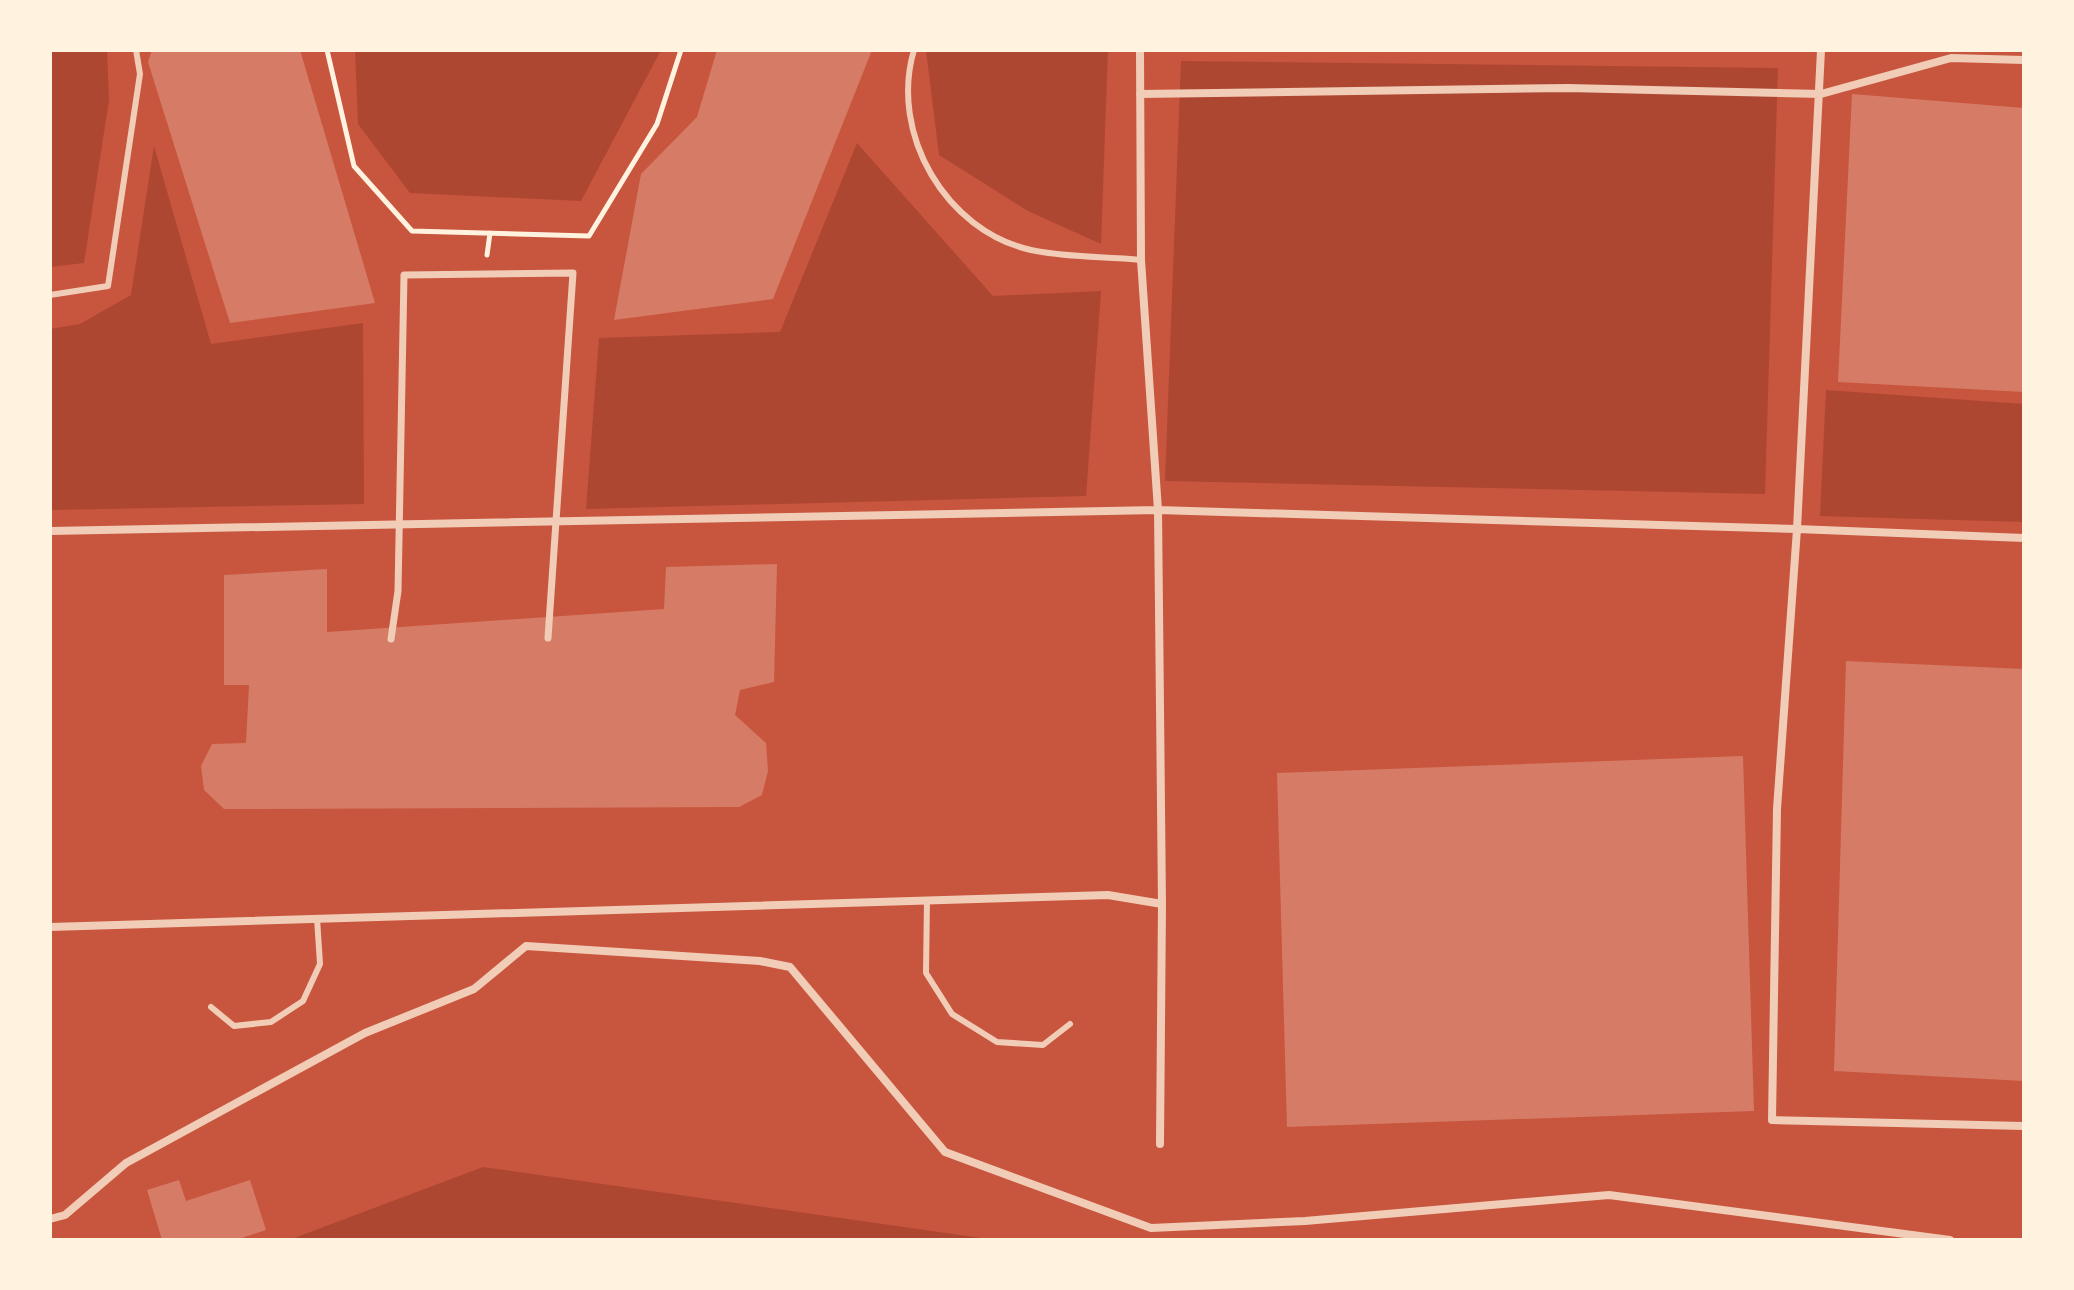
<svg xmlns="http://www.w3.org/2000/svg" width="2074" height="1290" font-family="'Archivo Narrow',sans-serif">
<rect width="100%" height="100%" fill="#c8553d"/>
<path fill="#ae4732" d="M50 50H107L109 100 84 263 50 267Z
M355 50H661L581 201 410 193 358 124Z
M926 50H1108L1101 244 1028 211 939 155Z
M1181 61 1778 68 1765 494 1165 481Z
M857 143 993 296 1101 291 1086 496 586 509 599 338 780 332Z
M154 146 211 344 363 323 364 504 50 510V329L80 324 131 295Z
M1826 390 2024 404V522L1820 516Z
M483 1167 995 1240H289Z"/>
<path fill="#d67c66" d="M152 50H300L375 303 230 323 148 62Z
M717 50H872L773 299 614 320 641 174 697 117Z
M1852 94 2024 108V392L1838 382Z
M777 564 774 682 740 690 735 715 766 743 768 771 762 795 739 807 224 809 204 790 201 766 212 744 246 743 249 685H224V575L327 569V632L664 609 666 567Z
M1846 661 2024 669V1081L1834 1071Z
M1743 756 1754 1111 1287 1127 1277 773Z
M179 1180 186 1201 250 1180 266 1230 236 1240H162L147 1190Z"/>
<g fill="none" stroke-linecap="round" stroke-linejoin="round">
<path stroke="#fff3e0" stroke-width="5" d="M327 50 354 166 412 231 589 236 657 124 681 50
M487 255 490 233"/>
<path stroke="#f1ccb7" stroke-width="6" d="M914 50C889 134 946 231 1031 250 1067 258 1105 256 1141 260
M50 295 108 286 140 74 136 50
M927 900 926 973 952 1014 997 1042 1043 1045 1070 1024
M211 1007 234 1026 271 1022 303 1001 320 964 317 918"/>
<path stroke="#f1ccb7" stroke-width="7" d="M391 639 398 591 404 275 573 273 548 638"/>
<path stroke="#f1ccb7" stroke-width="8" d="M1140 94 1568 88 1821 94 1951 58 2024 60
M50 531 1158 510 1797 529 1821 50
M2024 538 1797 529 1777 809 1772 1120 2024 1126
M50 927 1108 895 1162 904 1158 510 1141 260 1140 50
M1160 1144 1162 904
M50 1219 65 1215 126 1163 365 1033 474 989 526 946 760 961 790 967 945 1152 1151 1228 1305 1221 1609 1195 1950 1240"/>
</g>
<rect width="2074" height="1290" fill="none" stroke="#fff3e0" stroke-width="104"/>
</svg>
